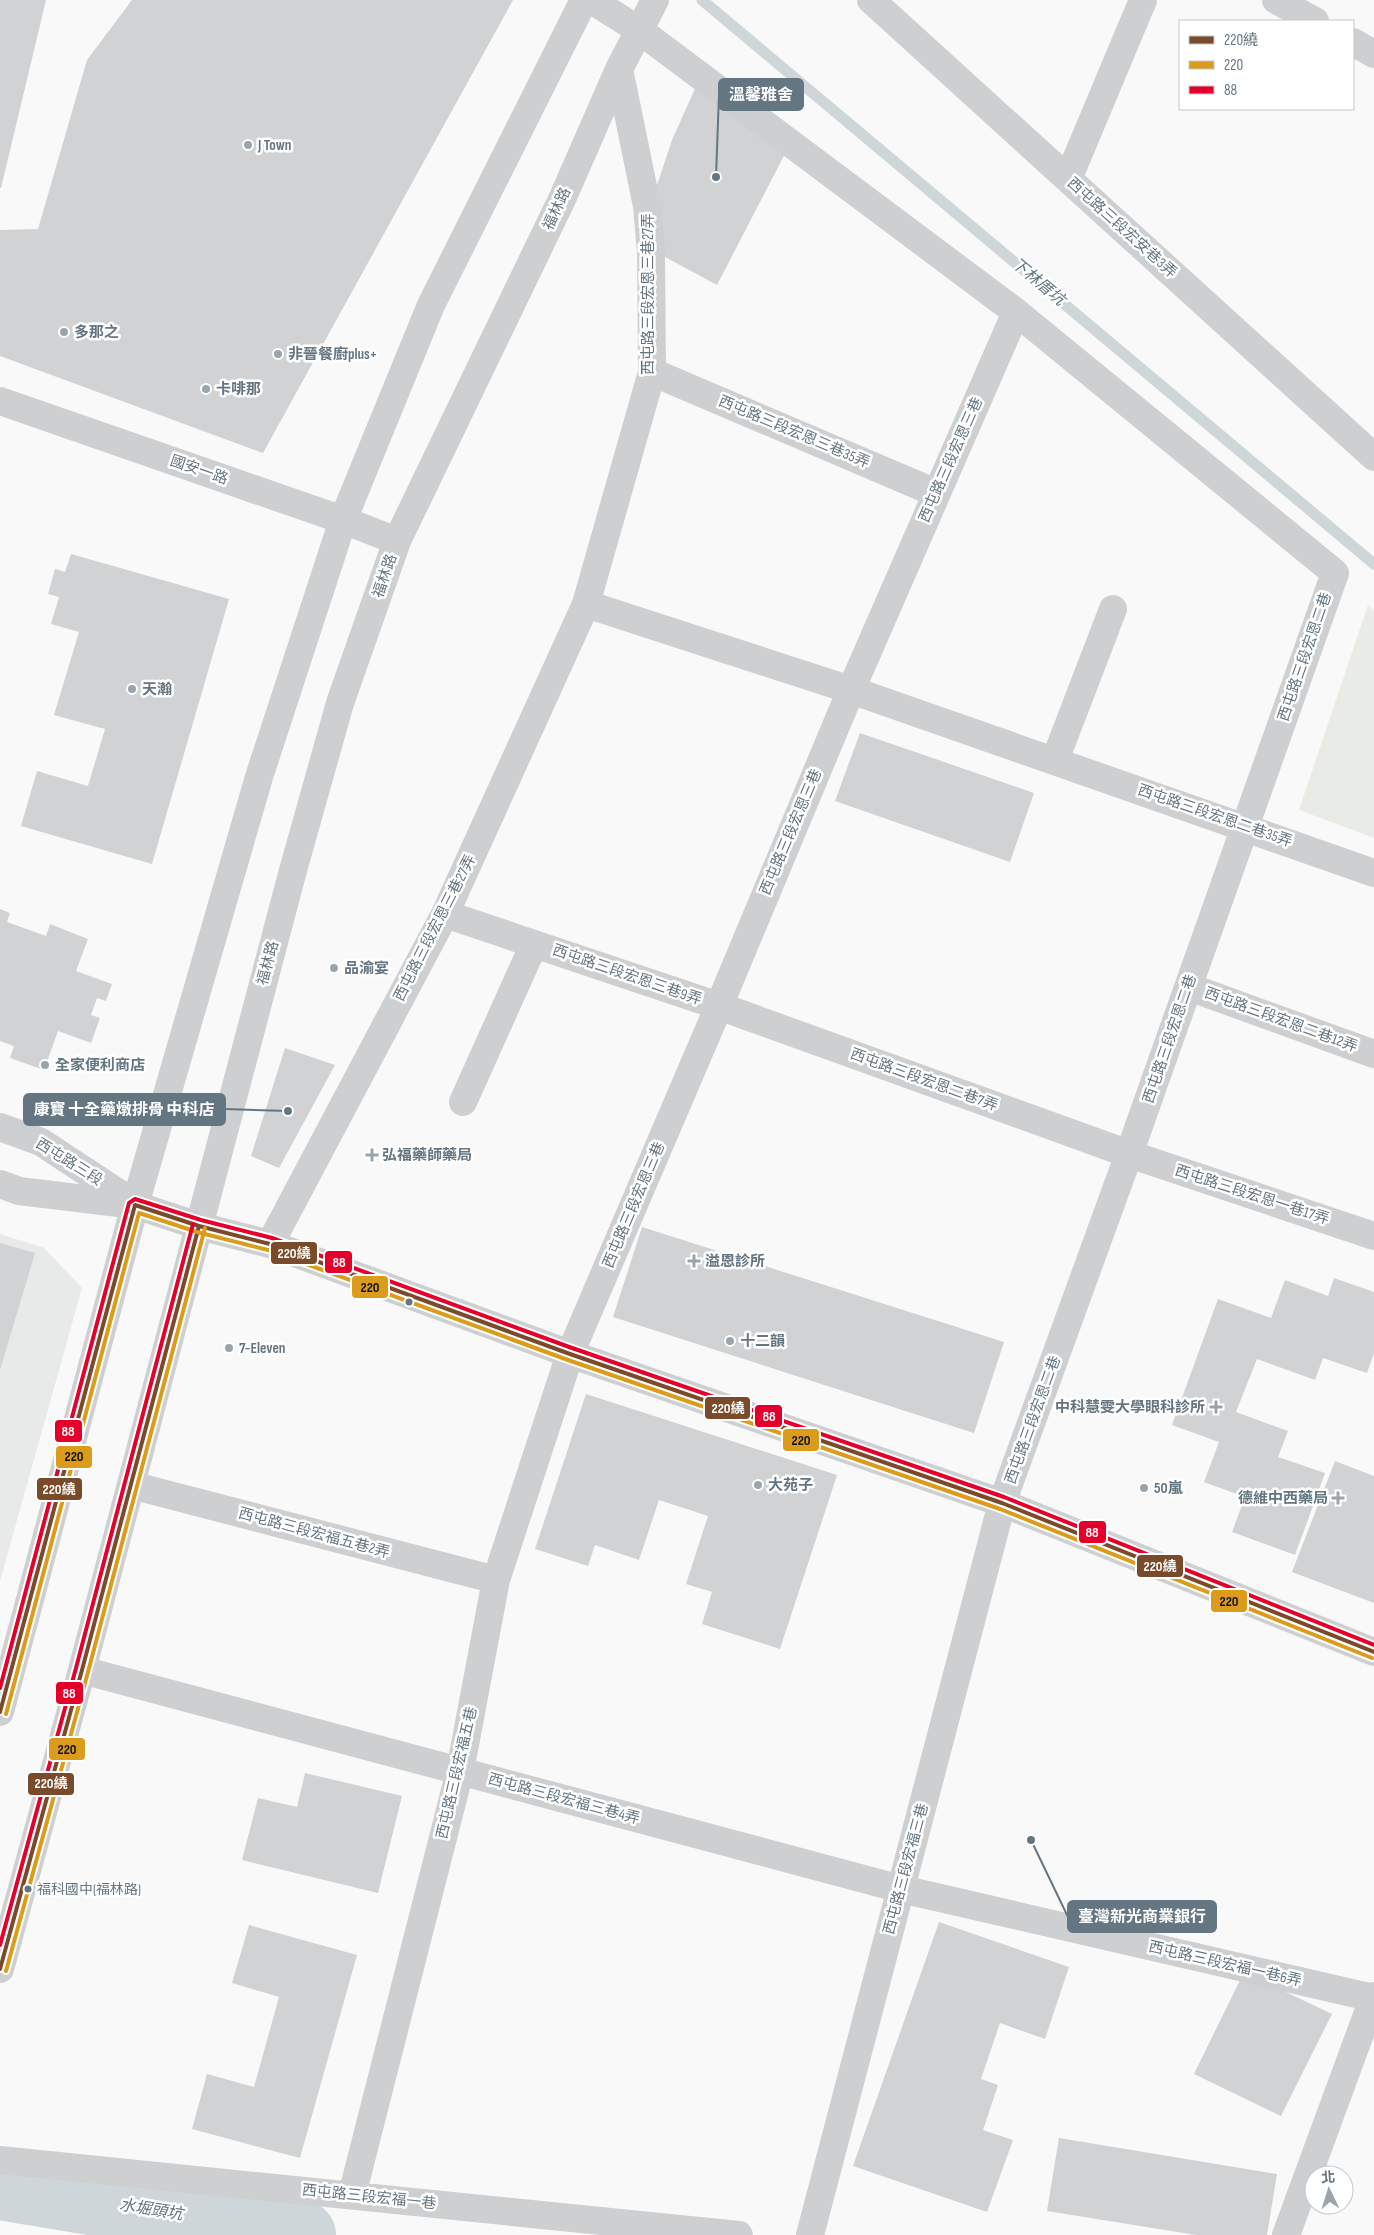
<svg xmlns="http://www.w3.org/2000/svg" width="1374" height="2235" font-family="'Sofia Sans Condensed','Noto Sans TC',sans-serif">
<rect width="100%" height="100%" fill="#f9f9f9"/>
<path fill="#e8e9e9" d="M0 1234 44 1248 82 1288 0 1581Z"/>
<path fill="#e8ebe6" d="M1368 605 1374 611V838L1299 810Z"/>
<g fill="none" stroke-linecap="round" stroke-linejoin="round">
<path stroke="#ced6d9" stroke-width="11" d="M702 0 1374 564"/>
<path stroke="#ced6d9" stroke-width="70" d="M0 2185 301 2235"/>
</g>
<path fill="#d0d2d3" d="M0 0H46L1 188H0Z
M132 0H513L263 453 0 356V230L38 229 87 60Z
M698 82 788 148 717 285 654 251 650 206 672 140Z
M71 554 229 599 152 864 21 826 37 771 88 786 105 729 54 715 79 632 51 624 59 597 48 594 55 569 65 572Z
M860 733 1034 793 1010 862 835 801Z
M0 909 10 913 7 922 46 936 50 924 88 939 76 971 112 984 106 1001 97 998 91 1015 100 1018 91 1043 58 1031 44 1070 10 1058 14 1046 0 1041Z
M285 1048 335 1065 279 1168 251 1156Z
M642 1227 1004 1342 974 1433 613 1317Z
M0 1243 35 1253 0 1370Z
M1334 1278 1374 1292V1353L1367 1373 1323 1358 1315 1380 1257 1359 1236 1412 1288 1431 1278 1457 1325 1473 1295 1555 1232 1532 1245 1497 1204 1482 1219 1442 1172 1425 1218 1299 1271 1318 1285 1280 1328 1296Z
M586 1394 837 1475 780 1649 702 1624 712 1592 686 1584 708 1516 659 1500 639 1560 595 1545 588 1566 535 1549Z
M1335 1461 1374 1476V1603L1292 1572Z
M305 1773 402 1796 378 1893 242 1860 258 1798 297 1807Z
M939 1922 1069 1967 1045 2039 1000 2023 981 2079 998 2085 983 2130 1013 2140 987 2212 853 2166Z
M249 1925 357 1955 300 2158 192 2129 207 2074 254 2087 279 1997 232 1983Z
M1244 1972 1332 2014 1281 2116 1194 2074Z
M1059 2138 1277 2174 1267 2235H1196L1047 2211Z"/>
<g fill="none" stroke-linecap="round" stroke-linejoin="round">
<path stroke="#cecfd0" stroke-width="28" d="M591 0 639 30 1016 312 1335 573 1129 1154 1002 1503 810 2235
M871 0 1374 457
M1276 0 1315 21
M1353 42 1374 54
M1068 179 1143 0
M652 372 936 493
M0 401 343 520 397 541
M586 604 851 690 1374 873
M1055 760 1113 609
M445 914 719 1006 1129 1154 1374 1236
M1189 987 1374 1054
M463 1102 534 944
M0 1127 41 1142 132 1202
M0 1184 19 1191 135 1205 199 1226 270 1244 570 1354 1002 1503 1374 1652
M270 1244 445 914 586 604 652 372 651 252 647 206 619 69
M131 1485 496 1580
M82 1670 901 1889 1374 1998
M0 1712 135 1205 259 777 343 520 431 305 584 0
M0 1969 82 1670 292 874 340 703 397 541 563 197 619 69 655 0
M0 2160 739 2235
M352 2195 460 1771 496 1580 570 1354 719 1006 851 690 1016 312
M1286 2235 1374 1996"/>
<g stroke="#fff" stroke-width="8">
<path id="bus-1" d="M0 1712 135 1205 199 1226 270 1244 570 1354 1002 1503 1374 1652
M0 1969 82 1670 199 1226"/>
</g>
<g stroke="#fff" stroke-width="8">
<path id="bus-2" d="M6 1714 139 1213 197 1232 268 1250 568 1360 1000 1509 1372 1658
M6 1971 88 1672 205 1228"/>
</g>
<g stroke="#fff" stroke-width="8">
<path id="bus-3" d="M0 1688 129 1203 135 1199 201 1220 272 1238 572 1348 1004 1497 1374 1645
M0 1945 76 1668 193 1224"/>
</g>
<use href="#bus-1" stroke="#7a4b2a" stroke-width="4"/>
<use href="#bus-2" stroke="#da9c1a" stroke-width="4"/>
<use href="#bus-3" stroke="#e4002b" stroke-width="4"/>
</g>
<g fill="#99a4ac" stroke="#fff" stroke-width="2">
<circle cx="248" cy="145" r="5"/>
<circle cx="64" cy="332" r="5"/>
<circle cx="278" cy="354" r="5"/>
<circle cx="206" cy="389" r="5"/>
<circle cx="132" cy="689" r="5"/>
<circle cx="334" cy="968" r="5"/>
<circle cx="45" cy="1065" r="5"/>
<path d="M369.5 1147.5h5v5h5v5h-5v5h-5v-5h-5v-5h5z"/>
<path d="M691.5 1253.5h5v5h5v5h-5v5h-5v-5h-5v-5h5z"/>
<circle cx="730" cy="1341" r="5"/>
<circle cx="229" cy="1348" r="5"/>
<path d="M1213.5 1399.5h5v5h5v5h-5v5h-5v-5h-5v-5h5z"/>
<circle cx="758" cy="1485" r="5"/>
<circle cx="1144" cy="1488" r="5"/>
<path d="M1335.5 1490.5h5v5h5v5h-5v5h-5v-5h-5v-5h5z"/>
</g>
<g fill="#657683" stroke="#fff" stroke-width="2">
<circle cx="409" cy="1302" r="4.5"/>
<circle cx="28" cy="1889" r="4.5"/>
</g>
<g text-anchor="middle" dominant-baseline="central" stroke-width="5" stroke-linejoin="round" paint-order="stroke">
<g font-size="14" fill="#657683" stroke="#fff" text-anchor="start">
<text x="37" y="1889">福科國中(福林路)</text>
</g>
<g font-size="15" font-weight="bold" fill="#657683" stroke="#fff" text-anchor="start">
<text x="258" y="145">J Town</text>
<text x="74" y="332">多那之</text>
<text x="288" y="354">非晉餐廚plus+</text>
<text x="216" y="389">卡啡那</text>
<text x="142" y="689">天瀚</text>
<text x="344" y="968">品渝宴</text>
<text x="55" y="1065">全家便利商店</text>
<text x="382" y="1155">弘福藥師藥局</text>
<text x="705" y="1261">溢恩診所</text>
<text x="740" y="1341">十二韻</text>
<text x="239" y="1348">7-Eleven</text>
<text x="1205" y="1407" text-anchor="end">中科慧雯大學眼科診所</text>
<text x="768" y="1485">大苑子</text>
<text x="1154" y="1488">50嵐</text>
<text x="1328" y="1498" text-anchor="end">德維中西藥局</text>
</g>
<g font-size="15" fill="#657683" stroke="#fff">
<text transform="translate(557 209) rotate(-65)">福林路</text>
<text transform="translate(1122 228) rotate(42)">西屯路三段宏安巷3弄</text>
<text transform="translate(648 294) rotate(-90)">西屯路三段宏恩三巷27弄</text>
<text transform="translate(794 432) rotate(23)">西屯路三段宏恩三巷35弄</text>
<text transform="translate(951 460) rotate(-66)">西屯路三段宏恩三巷</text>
<text transform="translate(199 470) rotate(19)">國安一路</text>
<text transform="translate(385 576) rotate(-71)">福林路</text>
<text transform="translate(1305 657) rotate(-71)">西屯路三段宏恩二巷</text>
<text transform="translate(1215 816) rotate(19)">西屯路三段宏恩二巷35弄</text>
<text transform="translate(791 832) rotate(-67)">西屯路三段宏恩三巷</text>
<text transform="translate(435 928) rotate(-63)">西屯路三段宏恩三巷27弄</text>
<text transform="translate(268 963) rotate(-75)">福林路</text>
<text transform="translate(627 975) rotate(19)">西屯路三段宏恩三巷9弄</text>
<text transform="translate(1281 1020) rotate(20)">西屯路三段宏恩二巷12弄</text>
<text transform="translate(1170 1039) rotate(-71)">西屯路三段宏恩二巷</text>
<text transform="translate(924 1080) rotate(20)">西屯路三段宏恩二巷7弄</text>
<text transform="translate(69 1162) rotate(32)">西屯路三段</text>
<text transform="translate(1252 1195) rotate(18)">西屯路三段宏恩一巷17弄</text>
<text transform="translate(634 1205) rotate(-67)">西屯路三段宏恩三巷</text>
<text transform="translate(1033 1420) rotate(-70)">西屯路三段宏恩二巷</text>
<text transform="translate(314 1533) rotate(15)">西屯路三段宏福五巷2弄</text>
<text transform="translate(457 1773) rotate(-77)">西屯路三段宏福五巷</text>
<text transform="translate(564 1799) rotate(15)">西屯路三段宏福三巷4弄</text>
<text transform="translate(906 1869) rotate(-75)">西屯路三段宏福三巷</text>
<text transform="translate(1225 1964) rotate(13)">西屯路三段宏福一巷6弄</text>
<text transform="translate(369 2197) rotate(6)">西屯路三段宏福一巷</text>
</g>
<g font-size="16" font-style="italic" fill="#60757c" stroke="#fff">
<text transform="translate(1038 282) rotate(40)">下林厝坑</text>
<text transform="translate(151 2210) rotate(9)">水堀頭坑</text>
</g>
</g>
<path fill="none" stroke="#657683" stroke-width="2" d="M716 177L719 94M288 1111L225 1109M1031 1840L1068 1917"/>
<g fill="#657683" stroke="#fff" stroke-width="2">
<circle cx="716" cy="177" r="5"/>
<circle cx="288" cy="1111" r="5"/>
<circle cx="1031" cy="1840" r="5"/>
</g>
<g fill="#657683" stroke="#657683" stroke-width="2">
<rect x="719" y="79" width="84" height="31" rx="5"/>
<rect x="24" y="1094" width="201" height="31" rx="5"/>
<rect x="1068" y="1901" width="148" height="31" rx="5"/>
</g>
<g font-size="16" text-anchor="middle" font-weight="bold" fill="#fff">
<text x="761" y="100">溫馨雅舍</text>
<text x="124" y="1115">康寶 十全藥燉排骨 中科店</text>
<text x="1142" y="1922">臺灣新光商業銀行</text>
</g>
<g stroke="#fff" stroke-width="2">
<rect x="270" y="1241" width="48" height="24" rx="5" fill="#7a4b2a"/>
<rect x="324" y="1250" width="29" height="24" rx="5" fill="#e4002b"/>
<rect x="351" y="1275" width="38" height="24" rx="5" fill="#da9c1a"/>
<rect x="704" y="1396" width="47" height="24" rx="5" fill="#7a4b2a"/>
<rect x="754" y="1404" width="29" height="24" rx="5" fill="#e4002b"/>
<rect x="54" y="1419" width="29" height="24" rx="5" fill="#e4002b"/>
<rect x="782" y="1428" width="38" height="24" rx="5" fill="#da9c1a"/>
<rect x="55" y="1445" width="38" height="24" rx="5" fill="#da9c1a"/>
<rect x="36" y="1477" width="47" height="24" rx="5" fill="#7a4b2a"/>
<rect x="1078" y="1520" width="29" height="24" rx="5" fill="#e4002b"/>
<rect x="1136" y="1554" width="48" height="24" rx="5" fill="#7a4b2a"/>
<rect x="1210" y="1589" width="38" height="24" rx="5" fill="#da9c1a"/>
<rect x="55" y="1681" width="29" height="24" rx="5" fill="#e4002b"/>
<rect x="48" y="1737" width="38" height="24" rx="5" fill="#da9c1a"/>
<rect x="27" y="1772" width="48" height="24" rx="5" fill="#7a4b2a"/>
</g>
<g font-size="14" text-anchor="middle" font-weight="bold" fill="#fff">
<text x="294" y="1258">220繞</text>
<text x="339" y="1267">88</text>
<text x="728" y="1413">220繞</text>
<text x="769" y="1421">88</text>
<text x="68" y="1436">88</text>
<text x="59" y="1494">220繞</text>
<text x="1092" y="1537">88</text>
<text x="1160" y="1571">220繞</text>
<text x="69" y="1698">88</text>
<text x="51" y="1788">220繞</text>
</g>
<g font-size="14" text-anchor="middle" font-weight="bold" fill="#111">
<text x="370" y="1292">220</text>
<text x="801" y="1445">220</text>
<text x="74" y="1461">220</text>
<text x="1229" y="1606">220</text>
<text x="67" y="1754">220</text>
</g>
<rect x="1179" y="20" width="175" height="90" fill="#ffffff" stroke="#c1c8cd"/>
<rect x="1189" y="36" width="25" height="8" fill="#7a4b2a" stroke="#c1c8cd"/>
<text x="1224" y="45" font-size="15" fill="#657683">220繞</text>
<rect x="1189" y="61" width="25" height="8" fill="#da9c1a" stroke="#c1c8cd"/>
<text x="1224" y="70" font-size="15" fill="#657683">220</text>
<rect x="1189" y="86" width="25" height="8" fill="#e4002b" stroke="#c1c8cd"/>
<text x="1224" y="95" font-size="15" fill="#657683">88</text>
<g transform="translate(1329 2190) rotate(356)"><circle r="24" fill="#ffffff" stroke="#c1c8cd"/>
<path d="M0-4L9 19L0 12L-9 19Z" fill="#99a4ac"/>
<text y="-8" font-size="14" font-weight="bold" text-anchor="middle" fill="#657683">北</text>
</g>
</svg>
